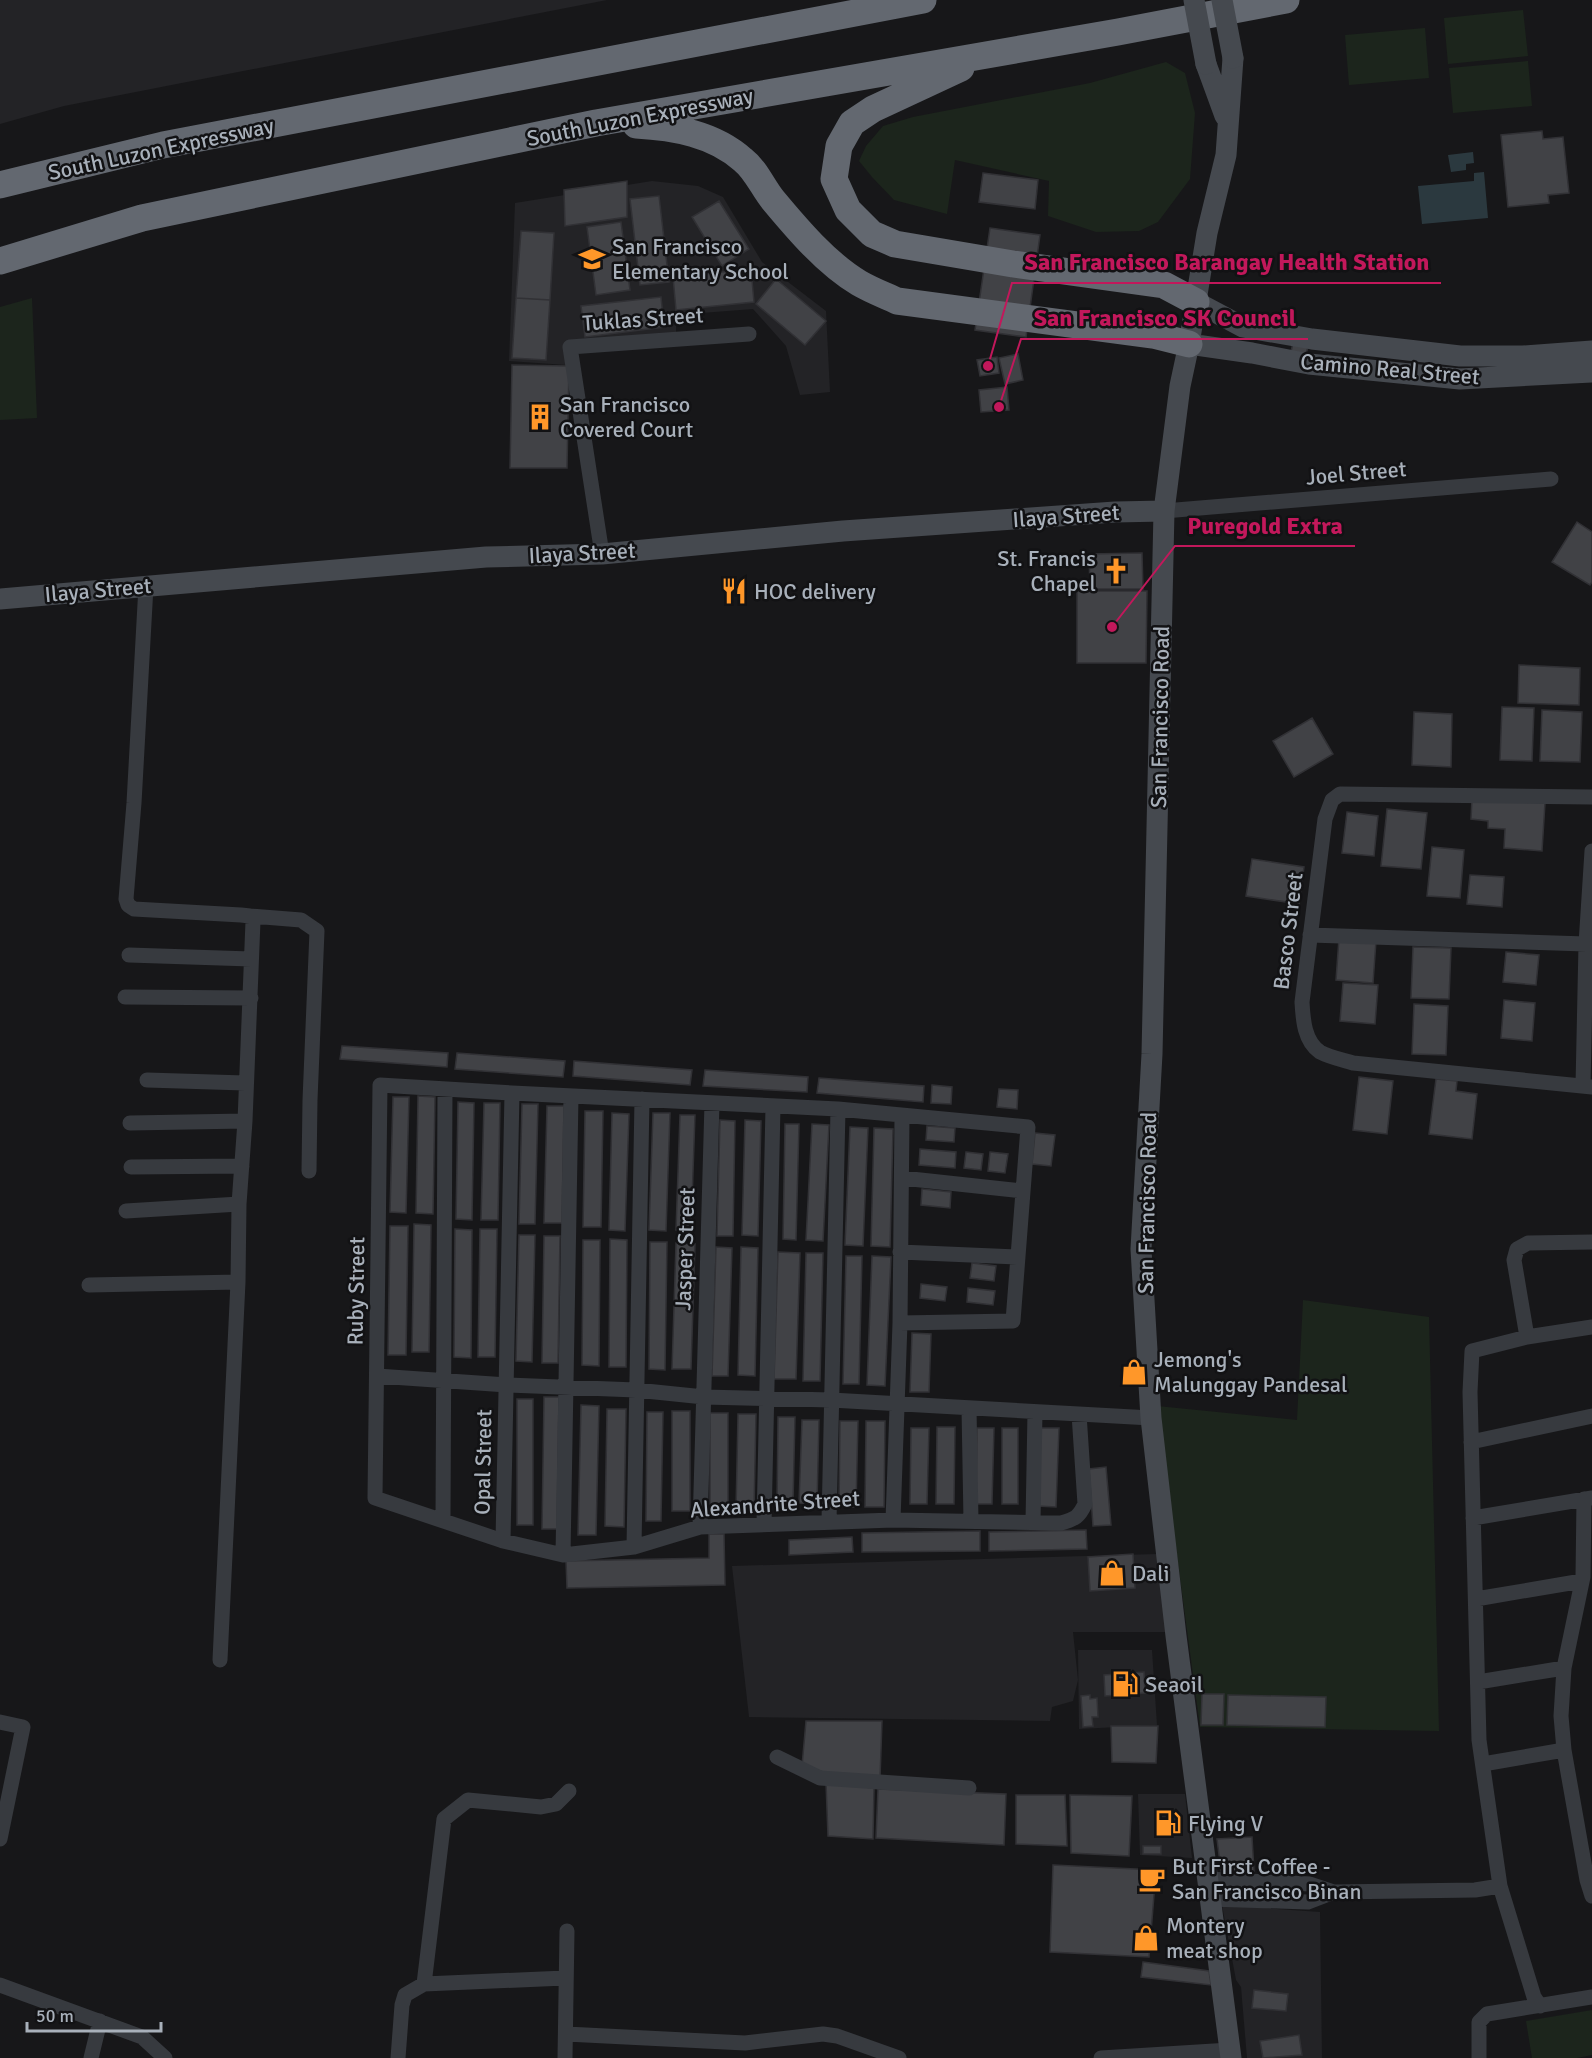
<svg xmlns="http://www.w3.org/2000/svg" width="1592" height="2058" font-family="Signika,sans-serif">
<rect width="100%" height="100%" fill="#171719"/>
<path fill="#232326" d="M0 0H607L64 106 0 124Z
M652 181 698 186 723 197 762 262 826 311 830 392 800 395 786 346 753 309 676 315V336L566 344V365L509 361 515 203Z
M1157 1554 1166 1632H1073L1078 1680 1073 1701 1052 1707 1050 1721 749 1717 732 1566Z
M1078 1650H1152L1157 1725 1079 1729Z
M1138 1794H1185L1192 1858 1140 1855Z
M1222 1905 1320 1912 1322 2058H1247L1241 1987 1236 1980Z"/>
<path fill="#1c251c" d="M1523 10 1528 56 1448 64 1444 18Z
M1425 28 1429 78 1349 85 1345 35Z
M1528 61 1532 106 1453 113 1449 68Z
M1166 62 1185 73 1195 113 1190 179 1158 222 1139 231 1096 232 1048 216 1049 181 955 160 947 214 894 200 872 177 859 161 866 146 883 126 913 117 1090 83Z
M32 298 37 418 0 420V307Z
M1303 1300 1429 1317 1439 1731 1200 1727 1157 1406 1297 1420Z
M1592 2010V2055L1577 2058H1532L1526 2021Z"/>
<path fill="#2b393f" d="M1473 152 1474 163 1466 164V170L1451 172 1448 155Z
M1484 172 1488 218 1422 224 1418 186 1474 181V173Z"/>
<path fill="#414246" stroke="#313135" stroke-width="1.5" d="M1542 131 1543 139 1563 137 1569 193 1548 195 1549 203 1508 207 1501 135Z
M983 173 1038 180 1035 209 979 202Z
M627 181V217L565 226 564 190Z
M659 196 669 282 640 285 630 199Z
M719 201 749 249 722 266 692 217Z
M621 222 630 290 596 295 587 227Z
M990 228 1040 235 1026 337 975 330Z
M521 231 554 233 550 300 516 298Z
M751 269 754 302 676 310 673 277Z
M776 279 826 321 805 345 756 304Z
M661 297 664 327 585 337 581 306Z
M516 298 550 300 546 360 512 358Z
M1293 343 1308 346 1305 359 1290 356Z
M1018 354 1023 380 1005 384 999 358Z
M997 357 999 373 980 376 977 360Z
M512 365 569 366 567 468H510Z
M1007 387 1009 410 981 412 979 390Z
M1577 522 1592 532V582L1590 585 1552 562Z
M1142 553 1143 589H1090L1089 554Z
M1077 591H1147L1146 663H1077Z
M1519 665 1580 668 1579 705 1518 703Z
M1502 707 1534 708 1532 761 1500 760Z
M1542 710 1582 712 1580 762 1540 761Z
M1414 712 1452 714 1451 767 1412 765Z
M1312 718 1333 754 1294 777 1273 741Z
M1472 798 1545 803 1542 851 1504 848 1505 829 1488 828V821L1471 819Z
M1387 809 1427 813 1421 869 1381 866Z
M1347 812 1378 816 1374 856 1342 853Z
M1432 847 1464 850 1460 898 1427 896Z
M1252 859 1304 867 1299 904 1246 896Z
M1470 875 1504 877 1502 907 1467 904Z
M1339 938 1376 941 1373 983 1336 980Z
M1413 947 1451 948 1449 999 1411 998Z
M1506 952 1539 955 1536 985 1503 982Z
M1343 983 1378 985 1375 1024 1340 1021Z
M1504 1000 1535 1003 1532 1041 1501 1038Z
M1414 1004 1448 1006 1446 1055 1412 1054Z
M342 1046 448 1053 447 1067 340 1059Z
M457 1053 565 1061 563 1077 455 1069Z
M574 1061 692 1070 690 1085 573 1076Z
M705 1070 808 1077 807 1092 703 1086Z
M1359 1077 1393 1081 1387 1134 1353 1130Z
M819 1078 924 1086 923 1102 817 1093Z
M1436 1079 1457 1081 1456 1091 1477 1094 1472 1139 1429 1134Z
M932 1085 952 1087 951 1104 931 1103Z
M999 1089 1018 1090 1017 1109 997 1107Z
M418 1096 435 1097 433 1214 416 1213Z
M393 1097H409L406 1213 390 1212Z
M458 1102 474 1103 472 1220 456 1219Z
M484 1103H500L498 1220H481Z
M522 1104H538L535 1224H519Z
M547 1106H564L562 1223H544Z
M585 1111H603L601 1227H583Z
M612 1113 629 1114 625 1231 609 1230Z
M653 1113H670L666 1231 649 1230Z
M680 1115H695L691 1230H676Z
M720 1120 735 1121 733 1236H717Z
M745 1120 761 1121 758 1236 742 1235Z
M785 1124H799L796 1240 783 1239Z
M812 1124 829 1125 823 1241 806 1240Z
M927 1126 955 1128 954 1142 926 1140Z
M850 1127 868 1128 863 1246 845 1245Z
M874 1128 893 1129 890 1247 871 1246Z
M1035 1133 1055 1135 1051 1166 1032 1164Z
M920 1149 956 1152 955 1168 919 1165Z
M966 1152 983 1154 981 1170 964 1168Z
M990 1152 1008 1154 1005 1173 988 1171Z
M922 1189 951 1192 950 1208 921 1205Z
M414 1224 431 1225 429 1352H412Z
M390 1226H408L406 1355H388Z
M455 1229 472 1230 471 1358 454 1357Z
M480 1229H497L495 1357H478Z
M519 1235H535L532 1362 516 1361Z
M544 1236H560L558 1363H542Z
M610 1239 627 1240 626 1367H609Z
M583 1240H600L599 1366 582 1365Z
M650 1242H667L665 1370 649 1369Z
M676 1243 695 1244 691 1369H672Z
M716 1247 732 1248 728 1376H712Z
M741 1247 758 1248 755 1376 738 1375Z
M778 1252 800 1253 796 1379H774Z
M806 1253H823L820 1381H803Z
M846 1256H862L859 1384H843Z
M872 1256 891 1257 885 1386 867 1385Z
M972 1263 996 1266 994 1281 970 1278Z
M921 1284 947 1287 945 1301 920 1298Z
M968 1288 995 1291 993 1305 967 1302Z
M912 1333 931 1334 929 1392H910Z
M544 1397H559L557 1529H542Z
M517 1399H533V1525H517Z
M581 1405 599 1406 596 1535H578Z
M607 1409H626L624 1527 605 1526Z
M672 1411H690V1511H672Z
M647 1412H663L661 1521H646Z
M710 1413H728V1511H710Z
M738 1414H756L754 1510H736Z
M778 1417H795L793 1503H777Z
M802 1420H819L817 1504 799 1503Z
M840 1421H858L856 1507H839Z
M866 1421H885L884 1507H865Z
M937 1427H955L954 1504H936Z
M911 1428H929L927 1504H910Z
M977 1428H994L992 1504H976Z
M1002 1428H1018V1504H1002Z
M1041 1428H1059L1056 1507 1037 1506Z
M1106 1467 1111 1525 1093 1526 1089 1469Z
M1086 1530 1087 1549 989 1551V1532Z
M980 1531V1551L862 1552V1533Z
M709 1534H724L725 1585 567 1588 566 1561 709 1558Z
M852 1537 853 1552 789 1555V1540Z
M1133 1554 1135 1588 1090 1591 1088 1557Z
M1144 1672 1145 1693 1105 1696 1104 1675Z
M1202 1694H1224L1223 1725H1201Z
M1090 1695V1699L1097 1698 1098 1717H1092L1093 1726 1083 1727 1081 1696Z
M1228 1695 1326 1697 1325 1727 1227 1725Z
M806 1721H882L880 1779 838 1776 802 1766Z
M1111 1726H1158L1156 1763 1112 1762Z
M826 1783 874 1788 873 1839 828 1836Z
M878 1789 1006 1794 1004 1845 876 1838Z
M1016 1795H1065L1067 1846 1016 1844Z
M1070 1795 1132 1796 1129 1856 1071 1853Z
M1252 1837 1254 1871H1221L1217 1839Z
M1143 1846H1161V1854H1143Z
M1053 1865 1156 1870 1149 1957 1050 1952Z
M1143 1962 1209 1971 1211 1985 1141 1977Z
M1254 1990 1288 1994 1286 2011 1252 2008Z
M1299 2035 1302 2055 1263 2058 1260 2041Z"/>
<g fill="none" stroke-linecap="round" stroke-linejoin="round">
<path stroke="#373a3f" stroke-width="15" d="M1164 511 1551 479
M602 554 570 347 749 334
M146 586 134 803 126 899 128 905 134 909 241 915 250 916 253 921 245 1121 239 1204 238 1282 220 1660
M1592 797 1340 794 1332 800 1325 819 1302 1002C1303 1019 1304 1041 1320 1052 1329 1057 1343 1060 1353 1063L1592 1087
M250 916 301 920 317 931 310 1100 309 1171
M1310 935 1586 944
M129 955 251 959
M125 997 251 998
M147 1080 245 1083
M1583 1086 1586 944 1592 851
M130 1123 245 1121
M131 1167 242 1166
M902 1178 1023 1191
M126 1211 239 1204
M900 1252 1017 1257
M89 1285 238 1282
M900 1323 1013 1321 1028 1127 838 1109 512 1093 380 1085 375 1498 503 1541 563 1555 634 1547 700 1527 893 1520 1061 1523C1075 1519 1079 1517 1085 1504L1079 1414
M1527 1337 1592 1327
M377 1376 507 1385 636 1390 704 1397 831 1400 1151 1418
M969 1408 971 1521
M1471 1442 1592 1416
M1584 1499 1583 1577 1564 1668 1561 1716 1564 1750 1587 1880 1592 1896
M1473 1518 1592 1498
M443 1520 445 1089
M893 1520 900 1323 902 1116
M829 1522 838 1109
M1033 1522 1035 1412
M764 1524 773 1106
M700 1527 712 1103
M503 1541 512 1093
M634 1547 642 1099
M563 1555 571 1096
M1476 1599 1582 1581
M1478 1682 1564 1668
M0 1722 23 1727 0 1839
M777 1757 820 1778 969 1788
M1483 1764 1564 1750
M1207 1879 1310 1884 1334 1892
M1209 1899 1308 1902 1334 1892 1475 1890 1500 1886
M424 1984 444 1819 468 1800 541 1807 556 1804 569 1791
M0 1985 142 2037 165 2058
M1540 2006 1534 1997 1500 1886 1479 1740 1470 1392 1472 1351 1527 1337 1514 1260 1517 1249 1528 1243 1592 1242
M566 2034 745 2043 823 2034 837 2036 899 2058
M91 2058 100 2021
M398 2058 402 2005 405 1995 424 1984 565 1978
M565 2058 567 1931
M1101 2058 1230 2050
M1479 2058V2022L1487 2014 1592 1997"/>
<path stroke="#45494f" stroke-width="21" d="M1206 64 1225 116
M1196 302 1243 327 1312 339 1460 356H1523L1592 351
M1189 344 1252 353 1309 364 1460 379 1592 372
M0 599 486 557 602 554 843 531 1115 512 1164 511
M1231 2058 1176 1636 1151 1418 1141 1249 1152 1054 1164 511 1180 386 1189 344 1207 233 1226 155 1233 58"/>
<path stroke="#636870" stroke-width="27" d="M961 68 873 109 852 123 839 146 834 179 848 210 872 234 895 244 1013 264 1164 285 1196 302
M636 125C674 127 714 134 743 160 756 170 763 188 773 200 798 230 826 263 859 283 871 290 884 295 897 301L1153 335 1189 344
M0 185 163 145 923 0
M0 261 142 218 596 123 1118 32 1286 0"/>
<path stroke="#45494f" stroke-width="21" d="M1194 0 1206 64
M1222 0 1233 58"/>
</g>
<defs>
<g id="school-bare" transform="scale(2.07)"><path d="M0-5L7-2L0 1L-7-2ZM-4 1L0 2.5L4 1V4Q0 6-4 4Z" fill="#ff9729" stroke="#121214" stroke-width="2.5" paint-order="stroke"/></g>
<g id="building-bare" transform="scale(2.07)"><path d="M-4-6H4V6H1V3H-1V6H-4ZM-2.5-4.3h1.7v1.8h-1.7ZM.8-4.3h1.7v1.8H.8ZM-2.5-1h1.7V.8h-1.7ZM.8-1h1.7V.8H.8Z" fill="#ff9729" stroke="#121214" stroke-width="2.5" paint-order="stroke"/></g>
<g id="church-bare" transform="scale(2.07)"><path d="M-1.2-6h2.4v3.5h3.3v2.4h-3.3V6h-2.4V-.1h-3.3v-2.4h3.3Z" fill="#ff9729" stroke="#121214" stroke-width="2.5" paint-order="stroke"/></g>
<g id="restaurant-bare" transform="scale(2.07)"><path d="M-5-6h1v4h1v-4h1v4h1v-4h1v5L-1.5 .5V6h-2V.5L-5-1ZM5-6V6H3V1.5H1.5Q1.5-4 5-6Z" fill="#ff9729" stroke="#121214" stroke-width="2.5" paint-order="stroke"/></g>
<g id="shop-bare" transform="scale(2.07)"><path d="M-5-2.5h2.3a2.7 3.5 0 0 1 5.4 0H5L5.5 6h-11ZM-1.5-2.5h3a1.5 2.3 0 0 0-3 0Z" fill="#ff9729" stroke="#121214" stroke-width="2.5" paint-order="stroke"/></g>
<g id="fuel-bare" transform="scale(2.07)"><path d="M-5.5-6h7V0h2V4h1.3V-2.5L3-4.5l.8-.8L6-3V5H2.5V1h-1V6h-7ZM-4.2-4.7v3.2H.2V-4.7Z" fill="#ff9729" stroke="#121214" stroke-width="2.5" paint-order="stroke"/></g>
<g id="cafe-bare" transform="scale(2.07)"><path d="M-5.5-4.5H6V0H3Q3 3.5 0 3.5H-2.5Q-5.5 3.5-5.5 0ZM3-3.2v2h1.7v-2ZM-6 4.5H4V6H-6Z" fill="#ff9729" stroke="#121214" stroke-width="2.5" paint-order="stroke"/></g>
</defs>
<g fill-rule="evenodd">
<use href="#school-bare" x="592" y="259"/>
<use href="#building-bare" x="540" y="417"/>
<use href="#church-bare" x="1116" y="571"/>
<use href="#restaurant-bare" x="734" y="591"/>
<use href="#shop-bare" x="1134" y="1372"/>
<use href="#shop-bare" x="1112" y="1573"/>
<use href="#fuel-bare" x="1125" y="1684"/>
<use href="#fuel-bare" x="1168" y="1823"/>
<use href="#cafe-bare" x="1152" y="1879"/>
<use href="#shop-bare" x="1146" y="1938"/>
</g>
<g text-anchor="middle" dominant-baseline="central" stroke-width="5" stroke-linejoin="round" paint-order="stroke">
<g font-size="22" fill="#a8b0ba" stroke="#121214">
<text transform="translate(640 117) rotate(-11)">South Luzon Expressway</text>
<text transform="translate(161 149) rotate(-12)">South Luzon Expressway</text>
<text transform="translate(643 319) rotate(-4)">Tuklas Street</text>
<text transform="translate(1390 369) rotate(5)">Camino Real Street</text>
<text transform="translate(1356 473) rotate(-5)">Joel Street</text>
<text transform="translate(1066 516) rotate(-4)">Ilaya Street</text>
<text transform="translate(582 553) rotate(-3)">Ilaya Street</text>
<text transform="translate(98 590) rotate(-5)">Ilaya Street</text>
<text transform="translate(1160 717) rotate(-89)">San Francisco Road</text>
<text transform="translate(1288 931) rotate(-83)">Basco Street</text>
<text transform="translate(1147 1203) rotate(-89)">San Francisco Road</text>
<text transform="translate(685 1249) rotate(-88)">Jasper Street</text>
<text transform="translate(356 1291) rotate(-89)">Ruby Street</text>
<text transform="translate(483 1462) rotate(-89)">Opal Street</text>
<text transform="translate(775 1504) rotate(-4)">Alexandrite Street</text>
</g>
<g font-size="22" fill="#a8b0ba" stroke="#121214" text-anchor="start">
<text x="612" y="246">San Francisco<tspan x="612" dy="25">Elementary School</tspan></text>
<text x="560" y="404">San Francisco<tspan x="560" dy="25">Covered Court</tspan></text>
<text x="1096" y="558" text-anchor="end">St. Francis<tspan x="1096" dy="25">Chapel</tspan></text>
<text x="754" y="591">HOC delivery</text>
<text x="1154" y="1359">Jemong's<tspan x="1154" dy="25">Malunggay Pandesal</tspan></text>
<text x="1132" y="1573">Dali</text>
<text x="1145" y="1684">Seaoil</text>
<text x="1188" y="1823">Flying V</text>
<text x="1172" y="1866">But First Coffee -<tspan x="1172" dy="25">San Francisco Binan</tspan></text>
<text x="1166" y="1925">Montery<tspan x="1166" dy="25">meat shop</tspan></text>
</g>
</g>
<path fill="none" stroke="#c2185b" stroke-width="2" d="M988 366L1012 283H1441M999 407L1021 339H1308M1112 627L1175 546H1355"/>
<g fill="#c2185b" stroke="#121214" stroke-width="2">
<circle cx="988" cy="366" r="6"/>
<circle cx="999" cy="407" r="6"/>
<circle cx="1112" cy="627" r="6"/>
</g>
<g font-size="24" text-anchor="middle" font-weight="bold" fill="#c2185b" stroke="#121214" stroke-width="5" stroke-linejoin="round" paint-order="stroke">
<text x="1227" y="270">San Francisco Barangay Health Station</text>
<text x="1165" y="326">San Francisco SK Council</text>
<text x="1265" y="534">Puregold Extra</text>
</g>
<path d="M27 2022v9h134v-9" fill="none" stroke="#a8b0ba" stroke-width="3"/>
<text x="36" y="2022" font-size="18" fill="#a8b0ba" stroke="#121214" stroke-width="4.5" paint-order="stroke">50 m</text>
</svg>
